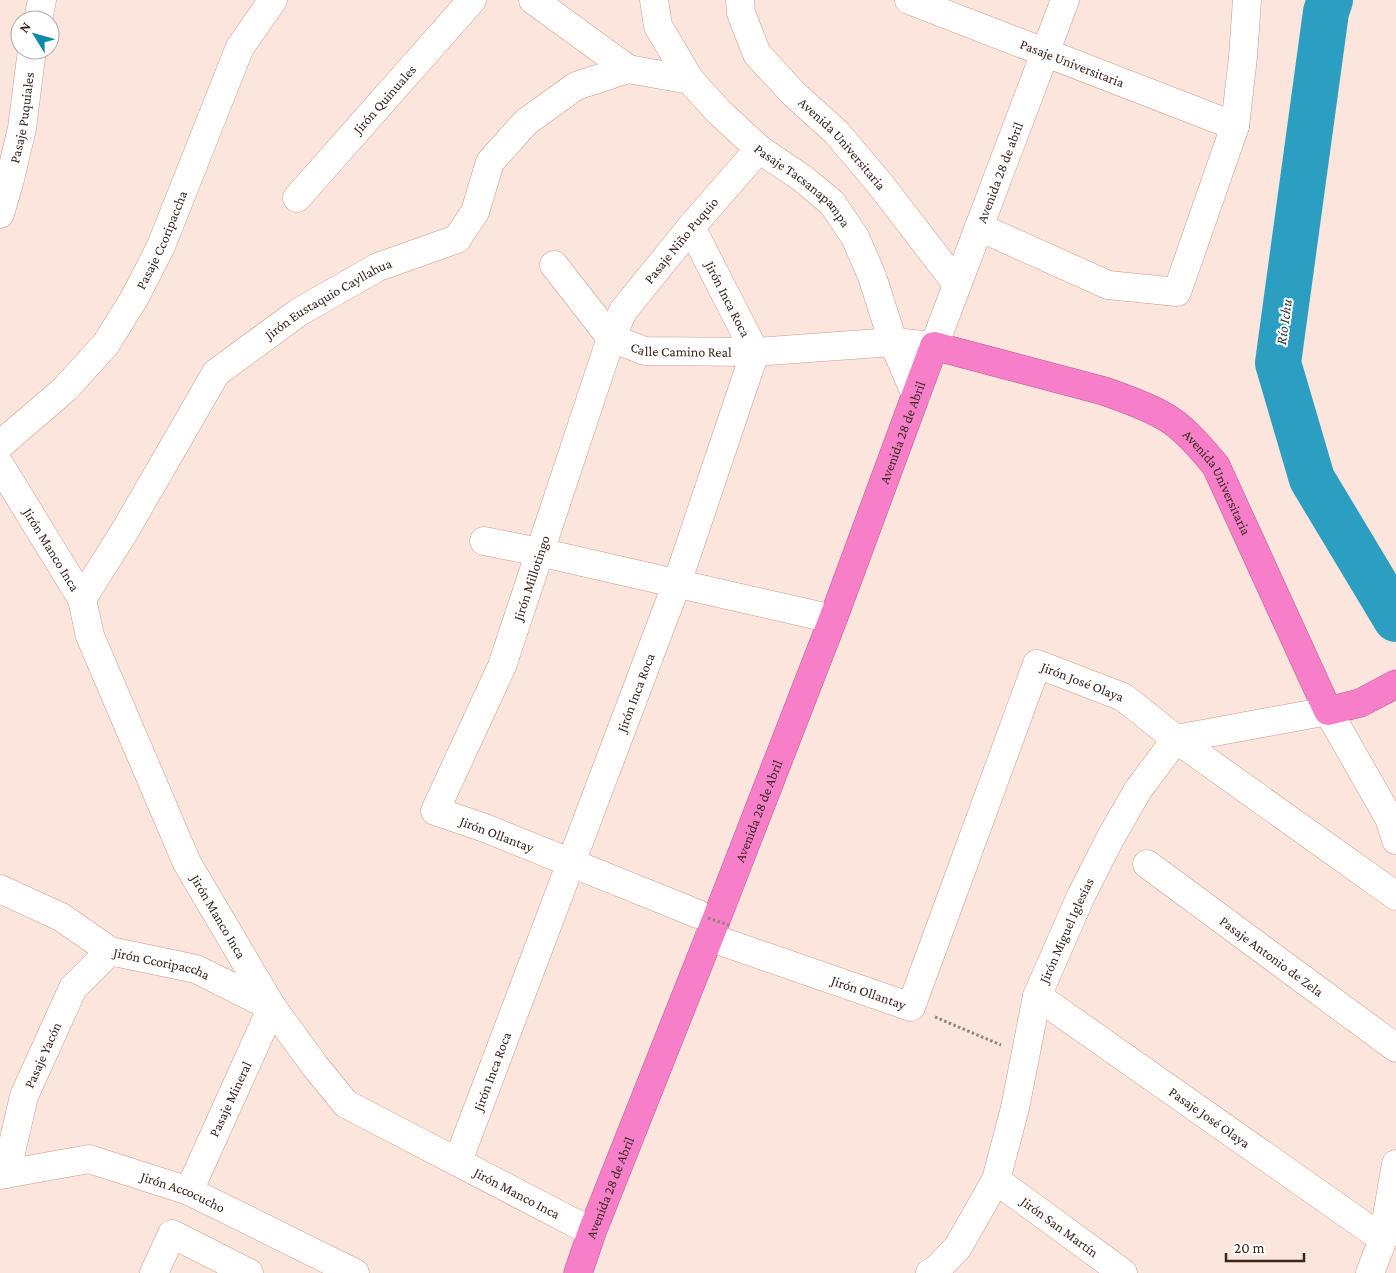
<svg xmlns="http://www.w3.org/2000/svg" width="1396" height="1273" font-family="'Crimson Pro',serif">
<rect width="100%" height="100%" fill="#fbe5dc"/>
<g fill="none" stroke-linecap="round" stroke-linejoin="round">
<path stroke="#2c9ec1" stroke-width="46" d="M1330 0 1326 12 1278 363 1312 479 1396 619"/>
<g stroke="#ce9c87" stroke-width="29">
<g id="minor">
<path d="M533 0 628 69 690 80"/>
<path id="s1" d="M654 0 658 26 690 80 719 112 759 149 802 178 832 203 855 237 872 276 893 342 916 395"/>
<path id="s2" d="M740 0 741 13 757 54 793 93 836 132 880 184 957 284"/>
<path id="s3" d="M909 0 1235 126"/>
<path d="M38 20 42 0"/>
<path id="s4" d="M297 198 472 0"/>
<path id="s5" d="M0 214 10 179 22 128 32 50"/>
<path d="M979 227 1108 285 1177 292 1235 126 1243 57 1247 0"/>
<path id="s6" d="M554 265 611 338 645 351 755 352 893 342 934 346 1065 0"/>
<path id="s7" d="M0 445 65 389 106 344 135 297 161 246 240 47 273 0"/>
<path id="s8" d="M0 465 82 599 90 636 187 863 272 1007 315 1066 346 1104 592 1232"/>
<path d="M484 541 539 552 833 619"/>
<path id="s9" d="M82 599 126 529 216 373 299 312 378 267 457 239 475 212 490 162 526 122 576 86 628 69"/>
<path id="s10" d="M1147 864 1396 1048"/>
<path id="s11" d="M0 889 61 917 110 951 196 969 272 1007 189 1191"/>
<path id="s12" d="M698 914 485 828 435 811 502 666 611 338 623 311 691 227 759 149"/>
<path id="s13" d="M709 937 911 1007 1037 664 1123 697 1176 739 1396 896"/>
<path id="s14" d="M1037 996 1383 1239"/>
<path id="s15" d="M458 1161 677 583 755 352 691 227"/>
<path id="s16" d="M6 1174 24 1096 73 988 110 951"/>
<path id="s17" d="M0 1175 89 1159 189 1191 355 1273"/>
<path id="s18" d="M996 1180 1123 1273"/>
<path d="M154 1273 172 1234 249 1273"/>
<path id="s19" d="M930 1273 937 1269 958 1247 996 1180 1015 1108 1037 996 1081 896 1111 837 1138 790 1176 739 1328 711 1389 818 1396 840"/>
<path d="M1370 1273 1383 1239 1396 1164"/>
</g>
</g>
<g stroke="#b5608d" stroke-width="29">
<g id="highway">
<path id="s20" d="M578 1273 592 1232 716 920 833 619 934 346 1104 391C1124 398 1144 405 1162 415 1182 425 1202 449 1216 466L1328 711 1360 703 1396 684"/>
</g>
</g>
<path stroke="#968279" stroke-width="3" stroke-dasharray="2.5 2.5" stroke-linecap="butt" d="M935 1017 1001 1045"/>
<use href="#minor" stroke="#fff" stroke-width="28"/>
<use href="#highway" stroke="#f77fc9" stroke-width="28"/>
<path stroke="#968279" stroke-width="3" stroke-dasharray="2.5 2.5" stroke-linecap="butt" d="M708 918 731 926"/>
</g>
<g text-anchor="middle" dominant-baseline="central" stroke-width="4" stroke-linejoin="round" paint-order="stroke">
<g font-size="14" fill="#3a261e" stroke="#fff">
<text stroke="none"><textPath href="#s3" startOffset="175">Pasaje Universitaria</textPath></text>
<text stroke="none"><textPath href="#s4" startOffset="132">Jirón Quinuales</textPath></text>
<text stroke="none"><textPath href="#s5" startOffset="99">Pasaje Puquiales</textPath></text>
<text stroke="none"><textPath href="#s2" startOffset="181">Avenida Universitaria</textPath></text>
<text stroke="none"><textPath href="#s6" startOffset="604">Avenida 28 de abril</textPath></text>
<text stroke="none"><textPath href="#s1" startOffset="244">Pasaje Tacsanapampa</textPath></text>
<text stroke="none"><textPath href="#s7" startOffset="265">Pasaje Ccoripaccha</textPath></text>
<text stroke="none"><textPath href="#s12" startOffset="909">Pasaje Niño Puquio</textPath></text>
<text transform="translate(728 299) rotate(63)">Jirón Inca Roca</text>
<text stroke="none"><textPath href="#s9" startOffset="398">Jirón Eustaquio Cayllahua</textPath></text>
<text stroke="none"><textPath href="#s6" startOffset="165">Calle Camino Real</textPath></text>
<text stroke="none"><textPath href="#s20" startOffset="901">Avenida 28 de Abril</textPath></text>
<text stroke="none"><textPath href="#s20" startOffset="1321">Avenida Universitaria</textPath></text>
<text stroke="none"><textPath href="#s8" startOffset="99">Jirón Manco Inca</textPath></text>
<text stroke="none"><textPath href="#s12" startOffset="535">Jirón Millotingo</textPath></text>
<text stroke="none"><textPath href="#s13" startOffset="628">Jirón José Olaya</textPath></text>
<text stroke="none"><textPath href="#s15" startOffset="501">Jirón Inca Roca</textPath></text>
<text stroke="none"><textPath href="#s20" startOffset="496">Avenida 28 de Abril</textPath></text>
<text transform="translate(497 834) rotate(21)">Jirón Ollantay</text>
<text stroke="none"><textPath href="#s8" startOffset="504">Jirón Manco Inca</textPath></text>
<text stroke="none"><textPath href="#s19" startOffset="376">Jirón Miguel Iglesias</textPath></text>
<text stroke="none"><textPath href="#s10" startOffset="155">Pasaje Antonio de Zela</textPath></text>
<text stroke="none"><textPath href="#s11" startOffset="180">Jirón Ccoripaccha</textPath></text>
<text stroke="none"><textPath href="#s13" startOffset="169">Jirón Ollantay</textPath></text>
<text stroke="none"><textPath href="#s16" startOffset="125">Pasaje Yacón</textPath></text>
<text stroke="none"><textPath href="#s15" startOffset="96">Jirón Inca Roca</textPath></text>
<text transform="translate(230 1099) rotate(-65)">Pasaje Mineral</text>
<text stroke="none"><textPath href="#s14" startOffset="211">Pasaje José Olaya</textPath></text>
<text stroke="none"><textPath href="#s20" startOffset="91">Avenida 28 de Abril</textPath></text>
<text stroke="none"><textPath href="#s17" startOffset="190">Jirón Accocucho</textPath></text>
<text stroke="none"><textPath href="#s8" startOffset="924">Jirón Manco Inca</textPath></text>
<text stroke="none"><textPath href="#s18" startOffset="79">Jirón San Martín</textPath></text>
</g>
<g font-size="15" font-style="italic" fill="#223942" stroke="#fff">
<text transform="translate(1284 322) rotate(-82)">Río Ichu</text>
</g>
</g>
<g transform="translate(35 35) rotate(307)"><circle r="24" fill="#ffffff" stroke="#b0a8a5"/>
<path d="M0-4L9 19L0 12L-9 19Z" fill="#0b89ab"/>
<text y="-8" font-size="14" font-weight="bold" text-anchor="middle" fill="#3a261e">N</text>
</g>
<path d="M1226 1253v8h78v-8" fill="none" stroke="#3a261e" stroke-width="2.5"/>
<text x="1234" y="1253" font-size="15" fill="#3a261e" stroke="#ffffff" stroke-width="4" paint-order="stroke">20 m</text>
</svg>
